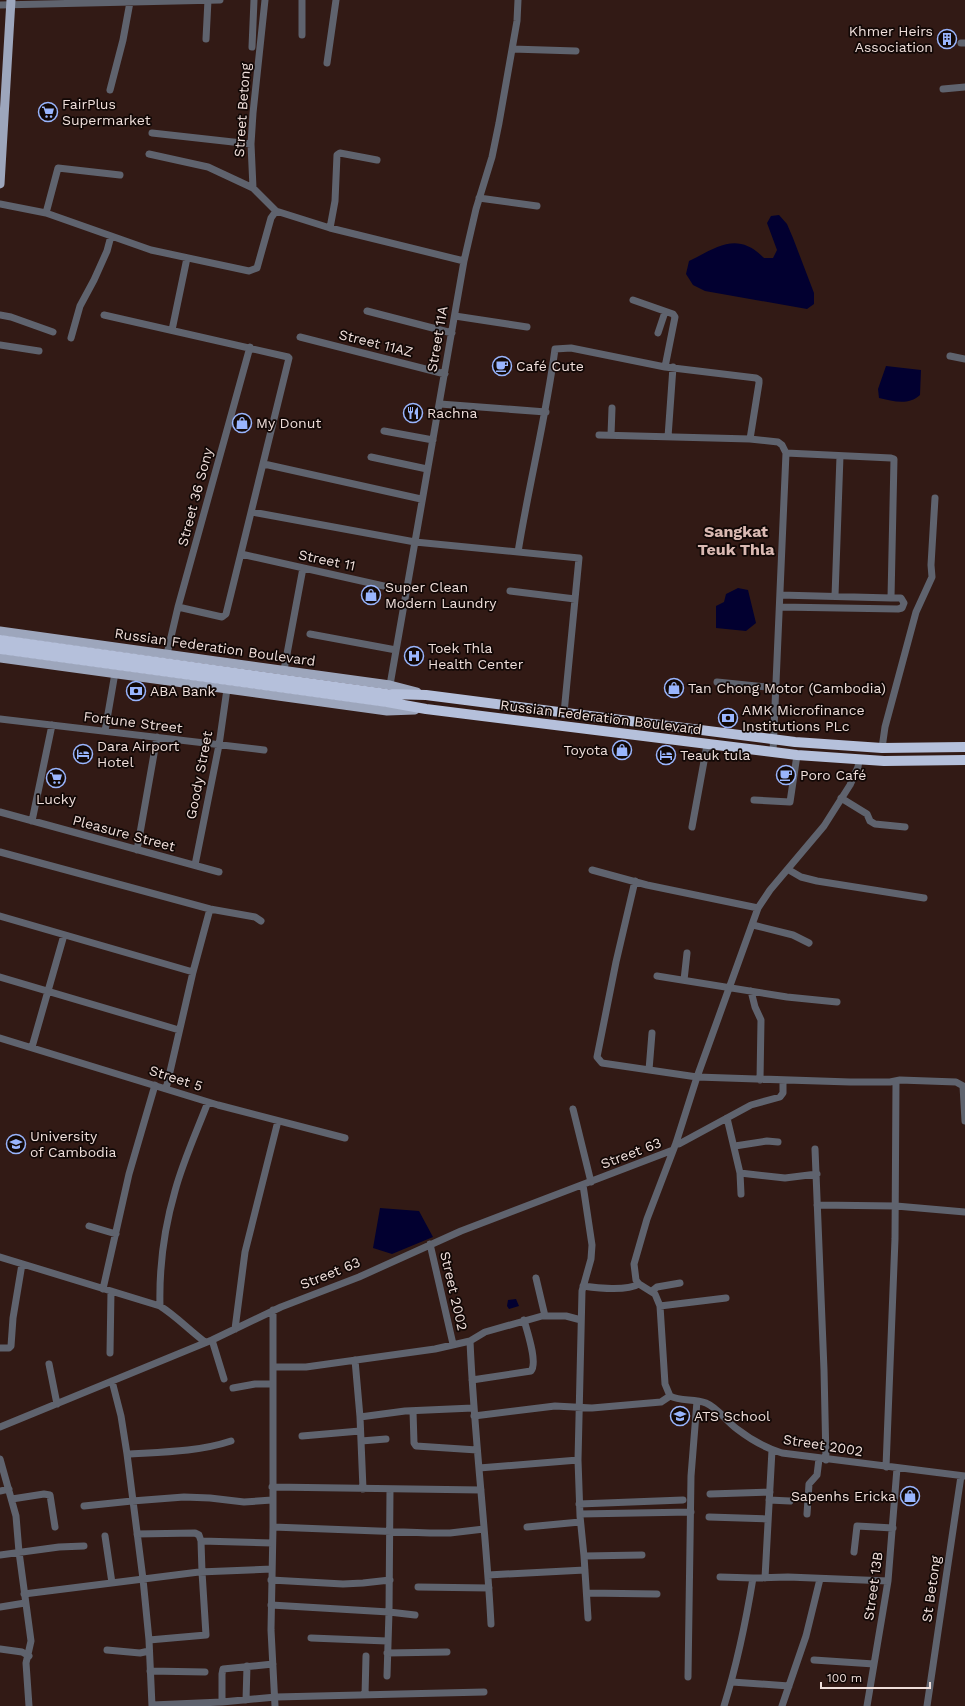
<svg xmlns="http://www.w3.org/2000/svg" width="965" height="1706" font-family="'Work Sans',sans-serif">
<rect width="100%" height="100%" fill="#321a15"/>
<path fill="#020030" d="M779 215 787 224 793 238 814 293V304L807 309 705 291 693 285 686 274 689 261C718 247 737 231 764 258H773L777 250 767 223 771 216Z
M886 366 921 370 920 395C908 406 893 401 879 398L878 389Z
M738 588 748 590 756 623 746 631 716 628V606L724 602 726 594Z
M380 1208 419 1211 433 1237 392 1254 373 1248Z
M516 1299 519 1306 509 1309 507 1306 508 1300Z"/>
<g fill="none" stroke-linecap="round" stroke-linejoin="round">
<path stroke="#5f636e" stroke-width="7" d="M265 0 253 113 251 144 253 188 276 211 330 228 464 261
M0 5 220 0
M302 35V0
M206 39 208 0
M961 43H965
M252 47 254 0
M512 49 576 51
M327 63 336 0
M943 89 965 87
M110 90 123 40 130 2
M152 133 251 144
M149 154 208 167 253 188
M479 198 537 206
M0 204 46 213 151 250 249 271 257 268 271 218 276 211
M46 213 58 168 120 175
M330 228 335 201 337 155 340 153 377 160
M633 300 673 314 675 317 665 367
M367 311 452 333
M0 315 11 317 53 332
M104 315 288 357 289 358 226 614 222 617 178 607
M455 316 527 327
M172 330 187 258
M658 333 665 312
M300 337 445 374
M71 338 80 306 94 280 107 251 111 236
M0 345 39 351
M950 356 965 359
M440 404 546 412
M384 431 433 440
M599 435 750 439 778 442 782 445 786 453 773 752
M611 435 612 408
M668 437 673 367
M786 453 891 458 894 459 891 598
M371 457 427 469
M264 464 421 499
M252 512 415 542 579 558 564 713
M518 552C529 484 546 417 555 349L571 348 665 367 756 378 759 380V383L750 439
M241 554 406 591
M510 591 575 599
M835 596 840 456
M780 607 898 609 902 608 904 603 901 598H891L780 595
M310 634 396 650
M167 654 178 607 250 347
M284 670 303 568
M717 682 776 688
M390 685 464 261 476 209 492 157 499 123 517 21 518 0
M0 719 264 750
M105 731 115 673
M882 748 885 727 916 612 932 577 931 565 935 498
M859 760 858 767 850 785 824 826 770 890 758 908 697 1077 676 1143 647 1219 634 1264 636 1280 639 1284 655 1294 660 1306 665 1384 670 1396C681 1402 694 1398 706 1403 718 1408 726 1421 737 1429 750 1439 765 1448 782 1453L965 1476
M841 798 867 814 870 821 875 824 905 827
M754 800 790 802 797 755
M0 812 219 872
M32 821 52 725
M692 827 707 745
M137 850 157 737
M0 852 210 909 255 917 261 921
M195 865 219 745 227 689
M592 870 647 885 758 908
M789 870 801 877 817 881 924 898
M635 881 616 962 597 1057 602 1063 697 1077 850 1082H890L900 1080 956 1082 965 1087
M0 916 193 972
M753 925 793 935 809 943
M657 976 787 997 837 1002
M0 977 179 1030
M684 980 687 953
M751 991 755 1007 761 1020 760 1080
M0 1038 218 1105 345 1138
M32 1047 64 935
M649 1070 652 1033
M963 1086 965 1121
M166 1089 193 972 210 909
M573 1109 591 1182
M727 1118 740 1173 741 1194
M676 1143 679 1144 751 1105 780 1097 783 1093V1080
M735 1146 767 1141 778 1142
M815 1149 824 1370 826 1460
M740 1173 785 1178 817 1174
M583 1185 592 1245 591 1259 582 1291 578 1460 580 1516 584 1556 588 1618
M817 1205 896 1206 965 1212
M89 1226 116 1234
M430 1244 453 1344
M0 1257 160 1306C176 1316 189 1330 205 1342
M536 1278 545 1316
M583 1286C597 1288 627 1291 639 1284
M103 1289 129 1174 155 1085
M652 1291 657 1287 680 1283
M160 1306C159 1267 164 1229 175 1191 183 1161 197 1131 208 1102
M660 1306 726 1298
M273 1310V1527L271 1630 275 1706
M235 1329 245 1252 278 1121
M212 1340 224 1379
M470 1341C474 1435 486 1529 491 1624
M0 1348H9L11 1346 13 1318 22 1264
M110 1353 111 1291
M355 1360 360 1417 363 1489
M49 1364 57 1404
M273 1367H306L435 1349 470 1341 485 1332 542 1316H566L581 1320
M472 1380 531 1371C538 1363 527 1331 524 1320
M112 1381 121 1416 127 1454 143 1579 149 1640 152 1706
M233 1388 255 1384H273
M413 1411 414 1443 416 1446 477 1450
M474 1416 555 1406 592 1408 661 1402 670 1396
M360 1417 405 1411 473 1408
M0 1427 212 1340 281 1307 359 1277 461 1231 673 1150
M302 1436 360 1431
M361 1441 386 1439
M127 1454C161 1452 198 1452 231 1441
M0 1459 16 1516 19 1552 31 1641 26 1663 29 1706
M886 1467 895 1239 896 1081
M479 1468 578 1460
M272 1487 481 1490
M0 1491 9 1489
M710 1494 770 1492
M12 1499 44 1494 50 1495 55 1527
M769 1500 790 1501
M579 1504 683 1500
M84 1506 132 1501 184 1497 210 1498 244 1502 272 1500
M580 1514 691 1512
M807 1514 809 1484 817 1475 819 1459
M709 1517 768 1519
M273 1527 430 1533H450L484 1529
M527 1527 580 1522
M137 1534 195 1533 199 1535 201 1541 202 1572 206 1635 149 1640
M105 1536 112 1583
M201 1541 272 1543
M854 1552 857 1526 893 1528
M0 1555 59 1547 84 1546
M584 1556 642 1555
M488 1575 585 1570
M720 1577 753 1578 788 1577 888 1581
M765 1578 772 1450
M271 1580 343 1584 363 1583 390 1580
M418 1587 489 1588
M587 1593 657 1594
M24 1594 199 1572 272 1569
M271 1605 389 1612 390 1489
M0 1607 25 1603
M311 1638 387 1641
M0 1649 22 1652 29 1656
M107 1650 140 1653 149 1651
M387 1653 447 1652
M814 1660 874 1664
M150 1671 205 1672
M387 1676 389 1612 415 1615
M688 1677 691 1476 697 1401
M732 1682 789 1686
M365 1695 366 1656
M246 1700 247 1666
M222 1702 276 1697 484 1692
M152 1705 222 1702V1674L223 1669 273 1664
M724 1706C737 1664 746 1621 753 1578
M782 1706 806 1636 820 1579
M867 1706 888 1581 897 1468
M927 1706 961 1476"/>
<path stroke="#9da6bc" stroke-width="9" d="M0 184 11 0
M0 631 390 685 417 692
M0 658 387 711 415 710"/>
<path stroke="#b5c0db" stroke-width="10" d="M0 640 387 694 426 695 795 742 882 748 965 747
M0 649 387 702 426 709 797 755 884 761 965 760"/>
</g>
<defs>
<g id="building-ring" transform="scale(1)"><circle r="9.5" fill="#120806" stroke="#99b5fd" stroke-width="1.5"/><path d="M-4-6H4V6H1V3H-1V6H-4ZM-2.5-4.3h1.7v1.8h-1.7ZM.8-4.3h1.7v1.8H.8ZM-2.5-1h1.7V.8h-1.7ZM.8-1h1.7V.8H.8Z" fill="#99b5fd"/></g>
<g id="supermarket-ring" transform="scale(1)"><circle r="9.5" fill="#120806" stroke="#99b5fd" stroke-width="1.5"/><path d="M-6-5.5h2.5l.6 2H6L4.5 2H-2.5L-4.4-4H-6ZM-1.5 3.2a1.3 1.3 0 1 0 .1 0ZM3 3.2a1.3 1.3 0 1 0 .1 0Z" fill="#99b5fd"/></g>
<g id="cafe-ring" transform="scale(1)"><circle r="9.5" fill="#120806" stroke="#99b5fd" stroke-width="1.5"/><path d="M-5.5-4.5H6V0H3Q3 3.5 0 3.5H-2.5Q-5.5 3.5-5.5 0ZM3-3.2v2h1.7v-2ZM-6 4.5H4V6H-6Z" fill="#99b5fd"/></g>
<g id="restaurant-ring" transform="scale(1)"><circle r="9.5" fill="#120806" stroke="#99b5fd" stroke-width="1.5"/><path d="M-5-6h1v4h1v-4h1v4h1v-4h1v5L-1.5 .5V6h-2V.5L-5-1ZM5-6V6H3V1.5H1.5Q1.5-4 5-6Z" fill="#99b5fd"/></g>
<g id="shop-ring" transform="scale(1)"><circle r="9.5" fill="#120806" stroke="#99b5fd" stroke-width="1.5"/><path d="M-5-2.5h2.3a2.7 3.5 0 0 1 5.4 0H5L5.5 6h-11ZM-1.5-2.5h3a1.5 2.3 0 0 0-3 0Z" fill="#99b5fd"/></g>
<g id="hospital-ring" transform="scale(1)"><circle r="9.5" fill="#120806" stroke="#99b5fd" stroke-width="1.5"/><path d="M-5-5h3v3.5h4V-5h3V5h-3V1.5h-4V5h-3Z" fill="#99b5fd"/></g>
<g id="bank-ring" transform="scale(1)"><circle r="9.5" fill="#120806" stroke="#99b5fd" stroke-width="1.5"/><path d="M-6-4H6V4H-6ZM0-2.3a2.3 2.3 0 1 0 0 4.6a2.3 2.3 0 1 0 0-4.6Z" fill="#99b5fd"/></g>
<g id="hotel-ring" transform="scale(1)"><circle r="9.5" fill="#120806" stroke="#99b5fd" stroke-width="1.5"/><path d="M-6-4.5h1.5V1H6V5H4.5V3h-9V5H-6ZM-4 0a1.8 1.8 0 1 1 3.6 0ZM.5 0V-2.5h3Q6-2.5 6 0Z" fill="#99b5fd"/></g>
<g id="university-ring" transform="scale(1)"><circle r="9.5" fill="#120806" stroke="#99b5fd" stroke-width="1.5"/><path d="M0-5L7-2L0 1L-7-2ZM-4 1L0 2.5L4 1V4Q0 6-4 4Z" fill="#99b5fd"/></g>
<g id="school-ring" transform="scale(1)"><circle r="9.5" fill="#120806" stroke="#99b5fd" stroke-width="1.5"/><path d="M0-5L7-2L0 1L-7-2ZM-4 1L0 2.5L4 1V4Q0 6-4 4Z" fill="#99b5fd"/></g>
</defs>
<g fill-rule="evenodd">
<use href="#building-ring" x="947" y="39"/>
<use href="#supermarket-ring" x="48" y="112"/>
<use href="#cafe-ring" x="502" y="366"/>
<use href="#restaurant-ring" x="413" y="413"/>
<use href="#shop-ring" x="242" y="423"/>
<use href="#shop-ring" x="371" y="595"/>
<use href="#hospital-ring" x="414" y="656"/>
<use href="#shop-ring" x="674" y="688"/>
<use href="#bank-ring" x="136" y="691"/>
<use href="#bank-ring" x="728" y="718"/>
<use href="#shop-ring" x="622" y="750"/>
<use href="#hotel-ring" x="83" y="754"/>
<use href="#hotel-ring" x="666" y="755"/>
<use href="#cafe-ring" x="786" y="775"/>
<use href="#supermarket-ring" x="56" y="778"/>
<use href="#university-ring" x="16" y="1144"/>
<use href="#school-ring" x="680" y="1416"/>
<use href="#shop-ring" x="910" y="1496"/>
</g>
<g text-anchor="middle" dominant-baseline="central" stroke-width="3.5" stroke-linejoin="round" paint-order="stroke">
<g font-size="14" fill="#efdeda" stroke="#120806" text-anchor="start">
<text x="933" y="31" text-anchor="end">Khmer Heirs<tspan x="933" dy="16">Association</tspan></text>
<text x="62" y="104">FairPlus<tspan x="62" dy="16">Supermarket</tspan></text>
<text x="516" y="366">Café Cute</text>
<text x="427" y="413">Rachna</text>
<text x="256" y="423">My Donut</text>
<text x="385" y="587">Super Clean<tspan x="385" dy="16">Modern Laundry</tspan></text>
<text x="428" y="648">Toek Thla<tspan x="428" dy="16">Health Center</tspan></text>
<text x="688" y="688">Tan Chong Motor (Cambodia)</text>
<text x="150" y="691">ABA Bank</text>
<text x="742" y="710">AMK Microfinance<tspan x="742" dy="16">Institutions PLc</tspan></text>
<text x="97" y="746">Dara Airport<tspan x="97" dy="16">Hotel</tspan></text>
<text x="608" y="750" text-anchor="end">Toyota</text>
<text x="680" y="755">Teauk tula</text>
<text x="800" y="775">Poro Café</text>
<text x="56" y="799" text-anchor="middle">Lucky</text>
<text x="30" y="1136">University<tspan x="30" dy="16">of Cambodia</tspan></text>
<text x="694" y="1416">ATS School</text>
<text x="896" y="1496" text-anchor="end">Sapenhs Ericka</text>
</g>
<g font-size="14" fill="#efdeda" stroke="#120806">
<text transform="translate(242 110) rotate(-86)">Street Betong</text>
<text transform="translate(437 339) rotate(-80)">Street 11A</text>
<text transform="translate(376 343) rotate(14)">Street 11AZ</text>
<text transform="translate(195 497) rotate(-75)">Street 36 Sony</text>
<text transform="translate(327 560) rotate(12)">Street 11</text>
<text transform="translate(215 647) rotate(8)">Russian Federation Boulevard</text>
<text transform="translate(601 717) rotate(7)">Russian Federation Boulevard</text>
<text transform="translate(133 722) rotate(7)">Fortune Street</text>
<text transform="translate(199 775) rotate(-79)">Goody Street</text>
<text transform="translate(124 833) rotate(15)">Pleasure Street</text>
<text transform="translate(176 1078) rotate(18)">Street 5</text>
<text transform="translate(631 1153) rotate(-21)">Street 63</text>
<text transform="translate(330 1273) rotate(-22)">Street 63</text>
<text transform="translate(454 1291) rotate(77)">Street 2002</text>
<text transform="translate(823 1445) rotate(9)">Street 2002</text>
<text transform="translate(873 1586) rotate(-82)">Street 13B</text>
<text transform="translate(931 1589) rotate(-82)">St Betong</text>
</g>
<g font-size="16" font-weight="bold" fill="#dab9b2" stroke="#120806">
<text x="736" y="531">Sangkat<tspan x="736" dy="18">Teuk Thla</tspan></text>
</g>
</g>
<path d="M821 1682v6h109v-6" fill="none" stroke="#efdeda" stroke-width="2"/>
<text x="827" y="1682" font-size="12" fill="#efdeda" stroke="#120806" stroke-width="3" paint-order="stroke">100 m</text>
</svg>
